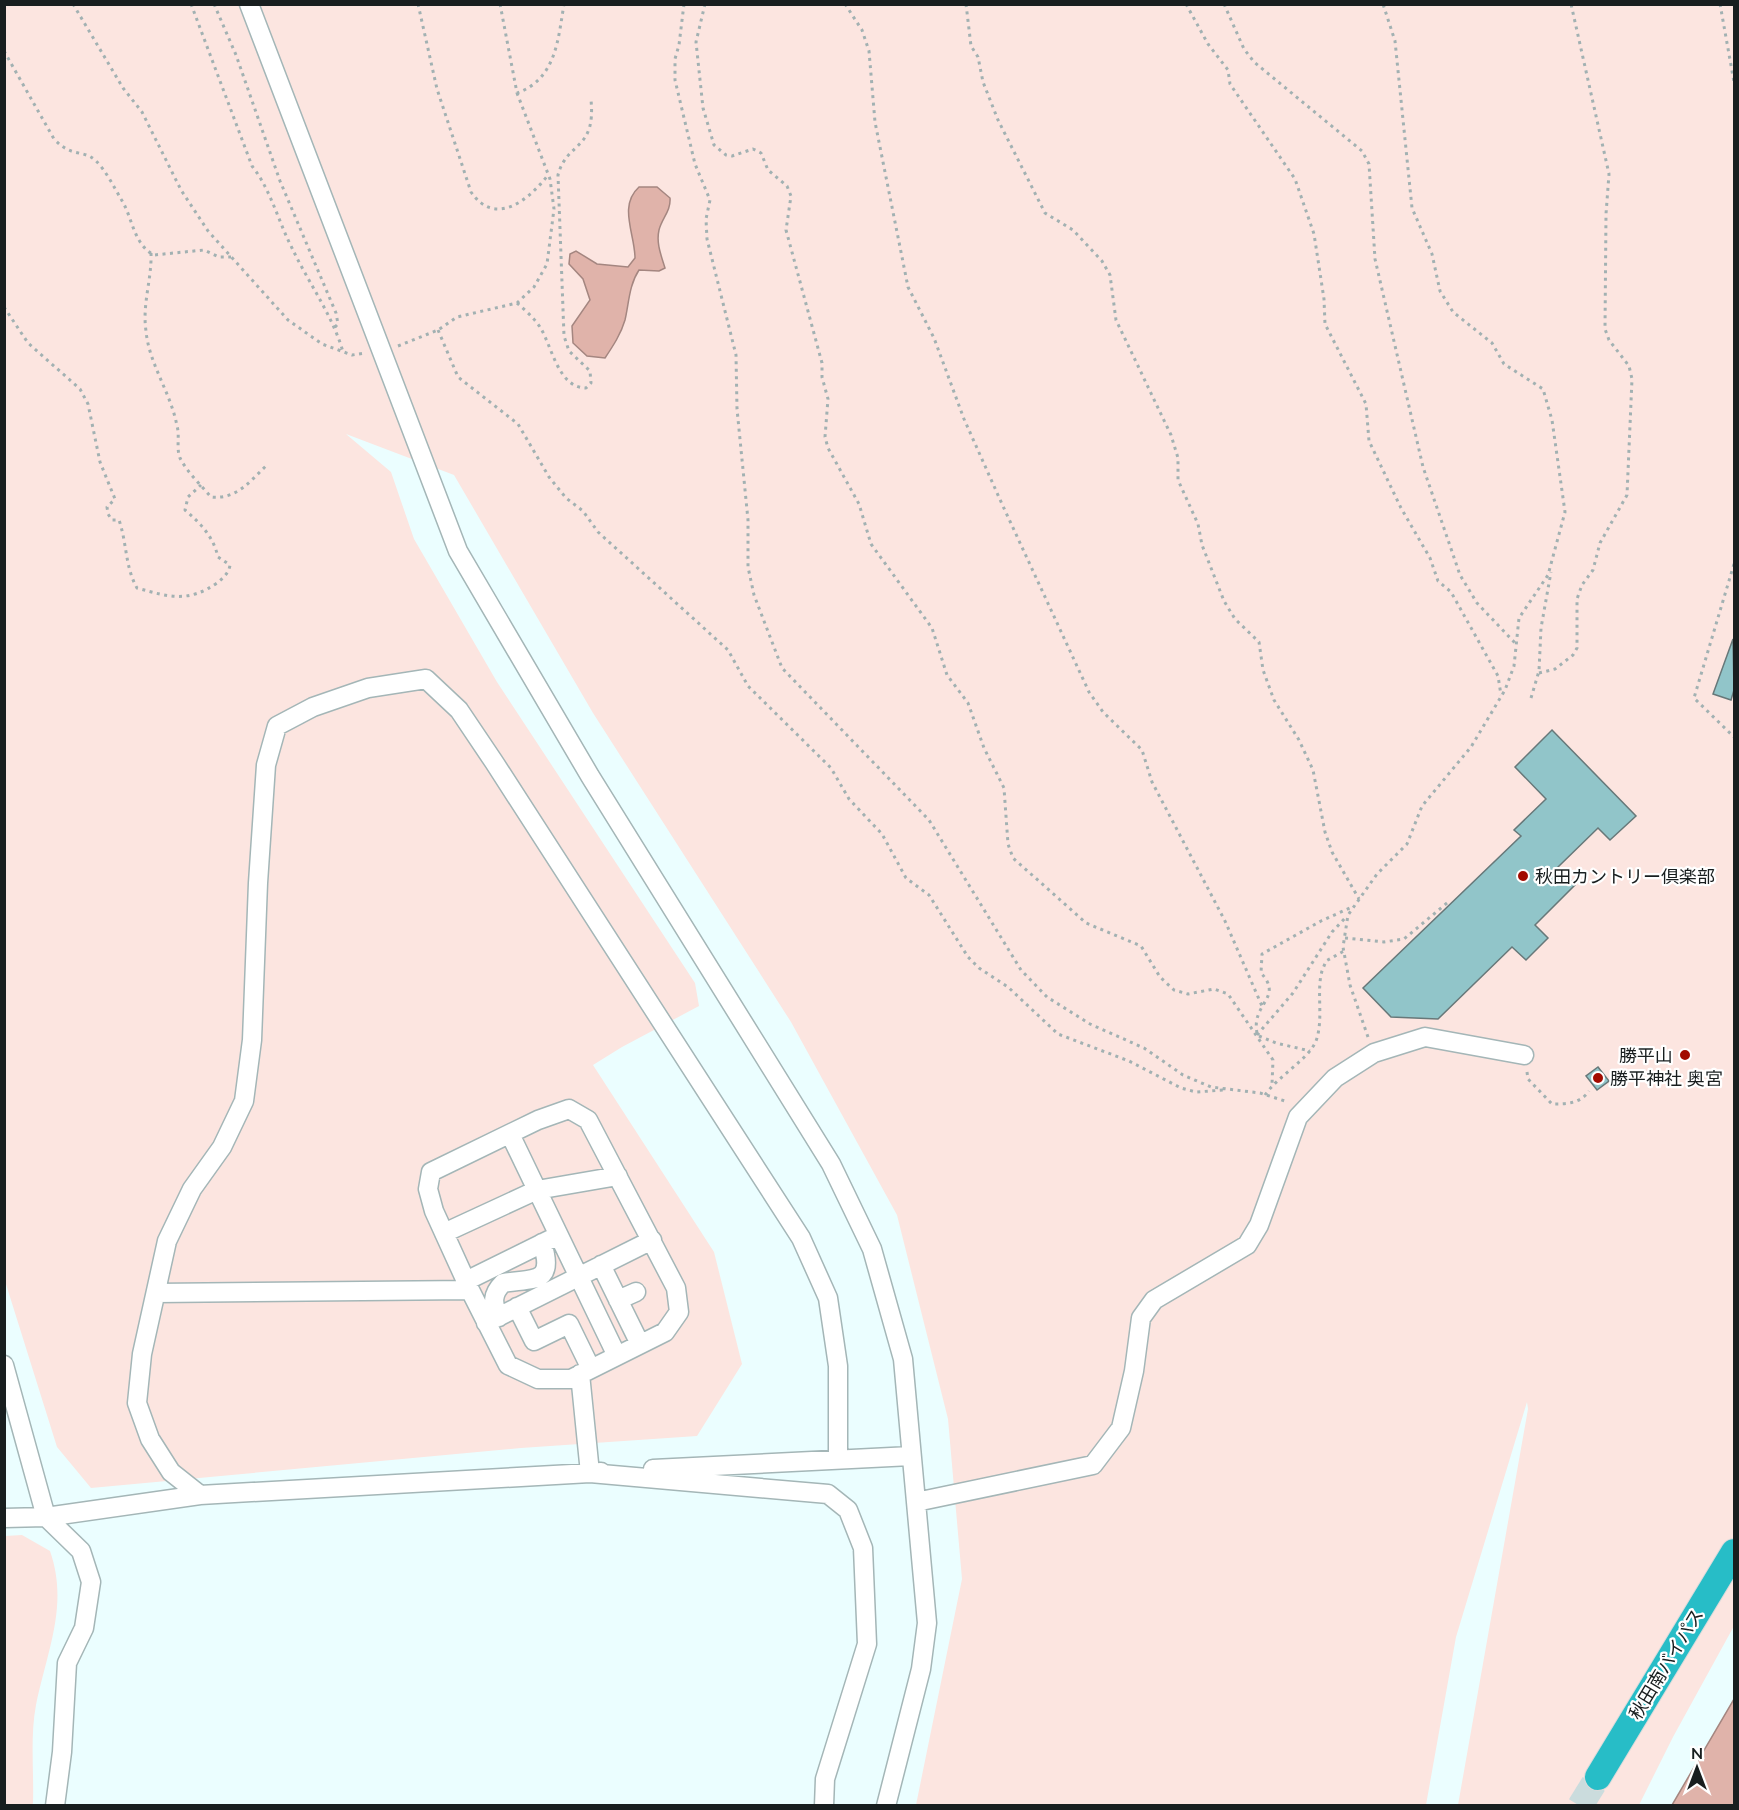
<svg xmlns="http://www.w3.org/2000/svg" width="1739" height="1810" font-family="Mulish,'Noto Sans JP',sans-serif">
<rect width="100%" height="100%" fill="#ebfeff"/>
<path fill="#fce5e0" d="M4 5H1734V1626L1673 1737 1639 1805H1458L1528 1409 1527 1402 1456 1637 1426 1805H916L962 1579 948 1419 897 1215 791 1022 593 713 454 475 346 434 391 472 414 539 497 682 695 983 699 1006 622 1047 593 1065 714 1252 742 1364 697 1436 521 1448 91 1488 57 1447 5 1281Z
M22 1535 50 1551C69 1605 47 1651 36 1705 30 1736 34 1771 33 1803L32 1805H5V1536Z"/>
<path fill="#e0b3aa" stroke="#a48680" stroke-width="1.5" d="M639 187H657L670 198C671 211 662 218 659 230 656 243 661 255 665 268L659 271 639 270C629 285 629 303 625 320 621 334 613 346 605 358L587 356 573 343 572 326 590 300 583 279 569 264 570 254 576 251 597 264 628 267 635 258C635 234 618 206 639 187Z
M1734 1699V1805H1672Z"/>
<path fill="#91c5c9" stroke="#677879" stroke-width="1.5" d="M1733 639 1734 690 1731 700 1713 694Z
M1552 730 1636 816 1610 840 1598 828 1558 867 1575 885 1535 925 1548 938 1526 960 1512 947 1438 1019 1391 1017 1363 988 1521 836 1514 830 1546 799 1515 767Z
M1598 1067 1609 1081 1597 1090 1586 1076Z"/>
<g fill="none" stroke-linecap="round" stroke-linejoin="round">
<path stroke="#cbdcdd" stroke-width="26" stroke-dasharray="26 13" stroke-linecap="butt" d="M1580 1806 1598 1777"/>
<g stroke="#a4b6b7" stroke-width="21">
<path id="minor" d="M249 4 458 551 590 776 831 1164 872 1249 903 1359 927 1623 921 1669 886 1806
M569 1109 588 1120 676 1288 679 1312 665 1332 571 1379H538L508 1365 470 1290 434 1211 428 1189 431 1172 538 1120Z
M510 1134 617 1356
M444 1233 537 1190 618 1176
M601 1265 640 1344
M466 1281 553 1238
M156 1293 470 1290
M618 1300 636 1292
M517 1307 534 1341 569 1324 591 1369
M499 1317C492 1303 492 1294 503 1283 532 1278 556 1285 542 1243
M486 1323 652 1240
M4 1365 46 1517 81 1551 91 1582 84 1628 67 1663 62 1752 55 1806
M580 1374 590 1473 601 1472
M653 1469 911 1456
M200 1495 171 1472 150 1439 137 1403 142 1354 167 1241 192 1189 222 1147 244 1101 252 1040 258 883 266 765 277 726 313 707 368 688 426 679 459 710 494 762 801 1238 828 1298 838 1366V1458
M916 1502 1093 1465 1121 1428 1134 1371 1141 1318 1154 1300 1247 1245 1259 1225 1298 1117 1335 1078 1374 1053 1425 1037 1524 1055
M4 1518 46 1517 200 1495 590 1473 828 1494 848 1510 863 1548 867 1644 825 1779 824 1806"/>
</g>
<g stroke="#dadbdb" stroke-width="28">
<path id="highway" d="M1598 1777 1734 1552"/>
</g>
<path stroke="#a2b1b2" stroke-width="3" stroke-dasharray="3 4.5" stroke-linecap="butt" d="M73 4 123 88 142 112 181 190 208 231 288 320 322 344 352 355 366 353
M191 4 252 166C271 190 278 221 292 248 308 282 333 316 343 352
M214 4 236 55 280 181 336 313 338 324 334 328
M418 4 437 89 471 192C495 227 528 201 548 175
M500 4 517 93C556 79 558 40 564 4
M684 4 679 45 675 59V80L695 164 710 200 706 219 707 239 736 355 737 409 748 520V567L754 595 782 668 929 820 1021 970 1047 997 1090 1024 1144 1048 1183 1075 1211 1087 1260 1093 1288 1102
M705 4 696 42 703 108 714 145 726 155 732 156 753 149 761 153 768 170 787 186 791 196 786 230 822 363V377L828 399 825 437 828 448 859 504 871 544 932 628 947 675 968 703 984 748 1004 788 1008 844 1013 858 1086 923 1141 946 1160 977 1174 990 1188 994 1214 989 1228 994 1273 1060 1272 1084
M845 4 862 30 869 51 875 122 908 287 934 338 964 419 1002 504 1089 692 1103 712 1142 750 1152 782 1225 921 1262 1006
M966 4 971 46 978 57 983 82 998 120 1045 213 1073 230 1102 261 1110 275 1116 320 1171 435 1178 458V480L1198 524 1202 545 1224 601 1235 619 1259 642 1263 670 1274 700 1299 740 1313 770 1325 832 1332 852 1359 899
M1186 4 1208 44 1228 70 1230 84 1295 179 1314 234 1324 299 1325 324 1366 404 1369 441 1401 508 1430 558 1438 581 1451 592 1498 676 1501 695
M1224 4 1244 49 1254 62 1362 151 1369 164 1375 259 1423 467 1460 575 1477 603 1516 644
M1720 4 1734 82
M4 51 54 139C72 158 82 149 95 160 105 169 114 187 121 199 133 218 133 244 154 255L204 250 219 257H231
M151 253C152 279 142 304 146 331 149 364 171 393 177 426 180 436 176 448 180 458 187 472 201 485 211 497 237 500 251 480 268 464
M517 303C525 310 534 318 540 327 552 346 558 388 586 388L591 383 590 371 569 351 564 336 558 175C567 141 596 151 591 100
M4 307 28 343 80 389 88 404 100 462 115 499 107 507 108 514 112 520H119C127 543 125 567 137 588 169 597 188 603 217 583 223 578 229 573 230 565L218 557C213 536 201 524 185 510L188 497 201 485
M438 330 458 377 518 424 549 477 566 498 583 511 598 532 728 650 748 686 831 768 849 799 882 834 906 878 929 895 968 957 979 968 1008 987 1058 1034 1129 1061 1181 1088 1196 1092 1224 1090
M398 346 438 330 457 317 517 303 534 287 547 264 554 209 550 179 517 93
M1734 564 1694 698 1734 737
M1539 673 1555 669 1573 655 1577 648V599L1582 585 1593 570 1600 543 1627 495 1632 379 1629 366 1609 340 1605 329 1606 214 1609 174 1571 4
M1531 698 1539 671 1541 628 1551 572
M1345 938 1384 942 1404 939 1447 903
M1257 1033C1251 1003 1284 998 1261 973L1262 954 1321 921 1352 907
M1257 1035 1293 993 1332 932 1347 916
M1259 1036 1276 1043 1310 1051
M1368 1037 1350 985 1343 947 1348 915 1377 874 1407 844 1422 806 1471 747 1505 690 1514 666 1519 618 1548 575 1565 512 1552 420 1543 389 1504 364 1492 343 1453 312 1440 291 1432 254 1412 208 1395 41 1383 4
M1527 1072 1528 1079 1552 1104C1566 1104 1580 1104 1589 1091
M1265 1095C1279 1075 1308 1060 1316 1041 1324 1019 1316 992 1322 971L1326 961 1344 951"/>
<use href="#minor" stroke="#fff" stroke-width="18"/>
<use href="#highway" stroke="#27bdc7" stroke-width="26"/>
</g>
<g fill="#a20b00" stroke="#fff" stroke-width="2">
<circle cx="1523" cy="876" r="6"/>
<circle cx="1685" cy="1055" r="6"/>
<circle cx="1598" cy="1078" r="6"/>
</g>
<g text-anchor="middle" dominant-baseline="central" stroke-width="4.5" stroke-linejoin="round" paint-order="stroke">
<g font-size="18" fill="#181e1f" stroke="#fff" text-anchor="start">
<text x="1535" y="876">秋田カントリー倶楽部</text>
<text x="1673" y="1055" text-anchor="end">勝平山</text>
<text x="1610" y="1078">勝平神社 奥宮</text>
</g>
<g font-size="18" fill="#181e1f" stroke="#fff">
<text transform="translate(1666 1664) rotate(-59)">秋田南バイパス</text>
</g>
</g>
<rect width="1739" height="1810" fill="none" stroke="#181e1f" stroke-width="12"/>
<g transform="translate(1697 1768)" stroke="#ffffff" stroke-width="4.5" paint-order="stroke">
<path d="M0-4.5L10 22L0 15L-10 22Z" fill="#181e1f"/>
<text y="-9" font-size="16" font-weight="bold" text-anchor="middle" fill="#181e1f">N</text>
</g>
</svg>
